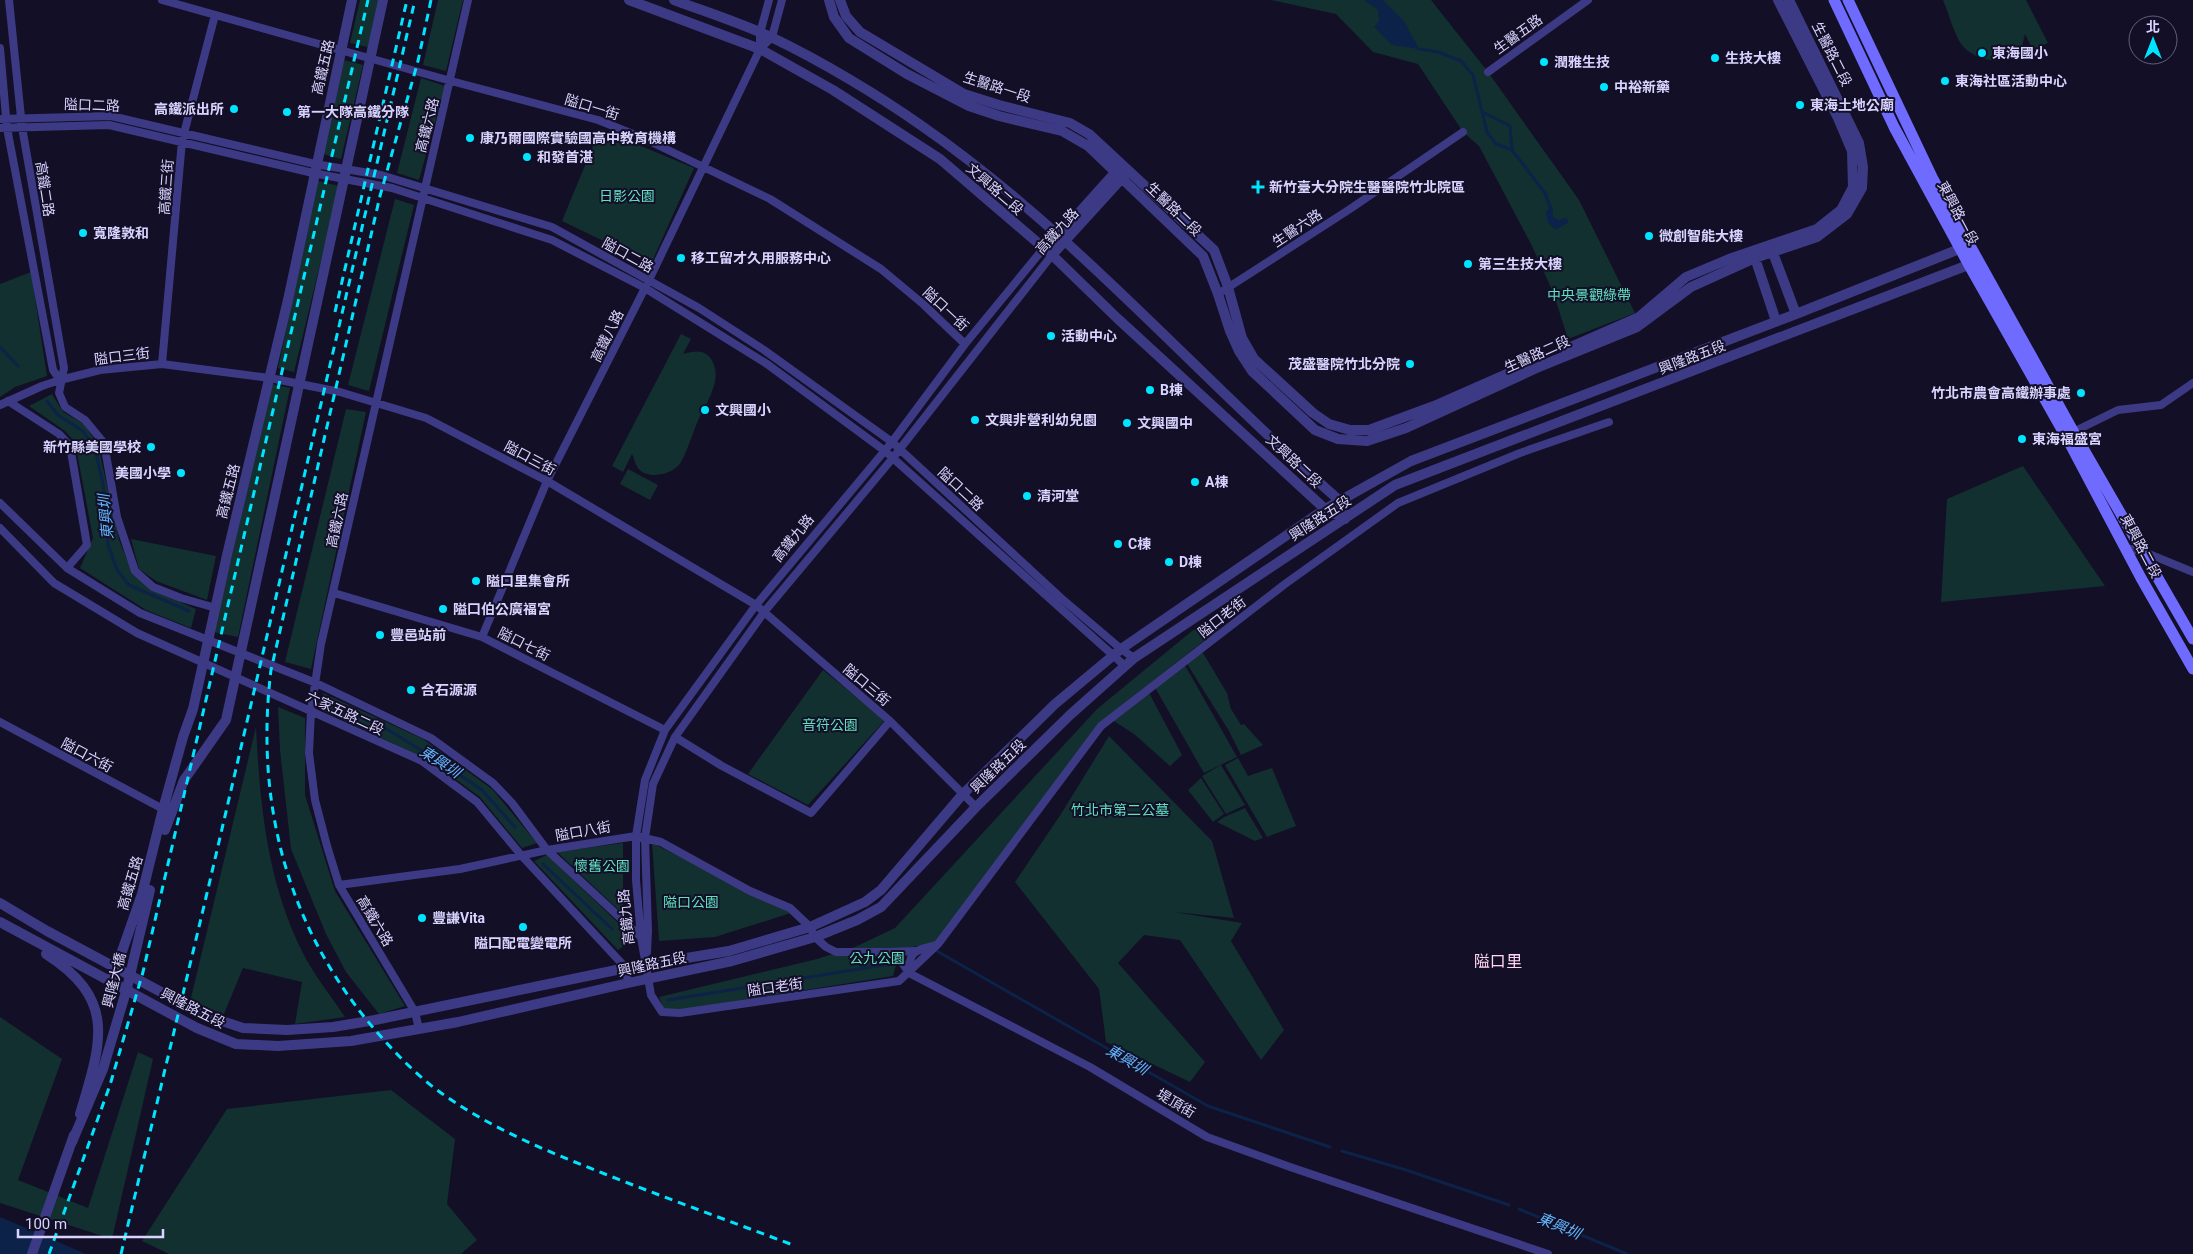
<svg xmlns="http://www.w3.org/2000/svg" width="2193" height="1254" font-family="Roboto,'Noto Sans TC',sans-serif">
<rect width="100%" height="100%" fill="#130f26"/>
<path fill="#12302f" d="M360 0H378L368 47 350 43Z
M438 0H463L446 71 423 65Z
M1271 0H1431L1488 72 1579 200 1635 313 1568 339 1553 292 1531 244 1479 146 1463 132 1418 64 1373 52 1336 14Z
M1943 0H2026L2048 43 2033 50 2025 34C2024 38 2023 42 2022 46 2011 69 1974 62 1961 44 1953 31 1949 14 1943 0Z
M344 60 363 65 341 159 323 154Z
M421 78 445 86 419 180 397 173Z
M600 129 694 168 651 264 562 221Z
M318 181 339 186 294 372 278 368Z
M395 199 414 205 369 391 348 385Z
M31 272 47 376 15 387 0 397V284Z
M681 334 691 339 683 354C699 349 711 350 715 369 719 385 704 408 697 423 693 432 685 458 679 465 670 475 647 480 638 468 635 464 634 458 632 454L623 472 612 466Z
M272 384 290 388 238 637 214 632Z
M52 394 63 412 84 424 98 445 119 540 132 571 151 590 196 609 191 628 146 610 80 568 93 538 75 442 65 431 29 406Z
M346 409 366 412 311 669 285 662Z
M2023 466 2105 586 1941 602 1947 499Z
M628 469 658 485 650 500 620 484Z
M131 539 216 556 207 600 156 581 139 569Z
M1207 622 1218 625 1219 629 1215 634 1209 637 1097 725 935 943 901 949 893 976 681 1010 664 1009 659 997 817 959 855 947 895 928 1097 709 1192 631Z
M1200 648 1227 693 1231 709 1241 725 1244 724 1263 745 1241 755 1229 731 1184 659Z
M1182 660 1237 757 1204 773 1153 684Z
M823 670 885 720 808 805 748 774Z
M1147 689 1182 755 1170 766 1134 734 1109 718Z
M323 693 423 739 492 789 537 843 522 848 480 797 429 760 319 709Z
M278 707 305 718V795L335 891 405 1006 379 1014 346 972 326 934 291 849 280 750Z
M256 727C260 805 267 882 303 953 314 975 331 996 345 1017L295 1024 302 982 243 968 224 1014 190 1002Z
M1109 736 1212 841 1234 918 1174 912 1242 923 1231 941 1284 1030 1261 1060 1180 940 1144 935 1118 963 1205 1062 1190 1082 1106 1042 1099 989 1015 882 1061 814Z
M1238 758 1248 776 1272 768 1296 826 1267 837 1225 765Z
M1221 765 1245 805 1226 814 1202 776Z
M1201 778 1224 814 1213 822 1188 790Z
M1245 808 1263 838 1255 841 1217 822 1224 817Z
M623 843V914L557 852Z
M652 843 794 912 715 937 659 941Z
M547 855 634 938 618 950 534 861Z
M0 1017 62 1059 18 1180 88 1208 138 1052 153 1059 112 1239 0 1203Z
M391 1090 455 1139 447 1204 477 1240 461 1254H169L142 1241 227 1109Z"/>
<path fill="#0c2248" d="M1364 0H1383L1404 21 1419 49 1392 45 1374 27 1379 21 1378 10Z
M1552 204 1553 217 1559 220 1566 218 1569 222 1556 230 1548 223 1546 212Z
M0 1217 12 1222 86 1254H0Z"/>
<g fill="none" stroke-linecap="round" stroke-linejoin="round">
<path stroke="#0c2248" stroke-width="3" d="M1419 49 1438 52 1461 61 1473 75 1487 132 1496 144 1512 150 1545 193 1550 207
M1483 112 1510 126 1512 150
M0 347 18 366
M47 401 58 415 83 431 95 449 103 484 108 545 117 570 129 585 189 611
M324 701 382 726 448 767 482 790 515 827
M543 864 612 929
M935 950 1208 1106 1330 1147
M668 1000 890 964
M1342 1151 1406 1170 1509 1205
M1519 1209 1627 1254"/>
<path stroke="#3d3a85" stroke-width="8" d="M9 0 22 127 64 368 59 393 65 407 85 420 104 443 117 517 135 571 153 587 181 598 216 608
M162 0 451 81 598 120 643 138 770 199 881 269 923 304 965 344
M0 48 7 128 53 370 60 380
M760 49V33L769 0
M1488 72 1588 0
M0 119 111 116 315 164 381 175 552 227 699 308 764 350 892 442 1061 598 1121 649 1134 658
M0 128 109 125 313 173 392 188 552 240 645 288 767 364 885 451 1125 666
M1043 249 965 344 892 442 756 605 665 730 645 780 636 836V880L641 937 651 995 662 1012 680 1013 899 981 938 944 1101 726 1285 584 1398 503 1520 453 1609 422
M1218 294 1350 209 1463 132
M162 364 182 141 215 15
M8 401 59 434 70 446 87 545 67 568
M0 405 42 386 60 380 100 370 162 364 270 378 340 392 426 418 547 481 756 605 890 721 976 807
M2071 433 2118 410 2161 405 2193 383
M0 503 67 568 140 613 316 683 431 738 493 783 512 803 547 850 641 937
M0 528 54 583 137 633 422 761 477 802 521 855 626 968 628 983
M2125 548 2144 552 2193 572
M334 593 482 637 665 730
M482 637 547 481 649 280 760 49 772 37 782 0
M0 722 163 809
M675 737 722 766 811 813 890 721
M339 885 460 869 547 850 636 836 661 842 750 891 790 908 810 927 815 937 826 947 836 952H885L901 961 909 973 1090 1067 1207 1137 1293 1168 1548 1254
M647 952 648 931 645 838 653 784 675 737 765 611 892 459 1052 255
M888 952 916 951
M909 973C909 950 915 951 936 945
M419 1029 415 1012 339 885 327 846 315 800 309 753 311 711 321 644 468 0"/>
<path stroke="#3d3a85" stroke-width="10" d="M629 0 760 49 833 90 940 159 1052 255 1117 318 1325 509 1345 519
M674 0C706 12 741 23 773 38 821 61 878 95 922 126 1076 233 1199 378 1340 501L1345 519
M829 0 834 17 849 38 907 74 969 106 999 116 1062 131 1088 146 1203 256 1218 294 1230 331 1239 351 1252 371 1315 430 1338 439 1367 441 1406 428 1541 366 1637 327 1691 287 1755 258 1817 237 1847 214 1862 188 1863 167 1859 143 1789 0
M840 0 846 16 860 32 964 94 999 105 1070 123 1089 134 1214 250 1228 287 1242 338 1254 359 1313 413 1329 424 1350 430H1369L1434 406 1527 365
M1043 249 1058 236 1120 167
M1768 250 1773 253 1796 314
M1758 253 1755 258 1776 321
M1052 255 1125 175
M1566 349 1639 317 1686 277 1729 259 1817 229 1841 210 1853 187 1852 151 1838 118 1778 0
M165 830 184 780 226 720 383 0
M0 903 47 931 204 1015 243 1028 287 1030 333 1027 375 1020 626 968 729 951 810 927 865 902 881 890 962 795 1055 704 1121 649 1325 509 1411 461 1796 314 1967 246
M0 922 197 1028 236 1044 278 1046 351 1041 458 1022 628 983 732 961 815 937 857 920 881 907 976 807 1070 715 1134 658 1395 485 1976 262
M46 954C118 1000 101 1043 80 1114
M111 983 142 894 163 809 183 737 193 709 227 555 288 300 352 0
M32 1254 74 1135"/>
<path stroke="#6f6bff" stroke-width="11" d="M1834 0 1894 127 1969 265 2069 442 2141 578 2193 669
M1848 0 1933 179 2073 431 2193 639"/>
<path stroke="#00e5ff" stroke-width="3" stroke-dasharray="8 6" stroke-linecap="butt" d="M431 0 418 61 380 196 271 670C254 807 290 936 383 1039 402 1060 423 1081 447 1097 498 1132 554 1154 610 1176 671 1200 732 1222 793 1245
M335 312 407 0
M49 1254 110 1085 143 972 368 0
M121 1254 208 889 415 0"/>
<path stroke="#3d3a85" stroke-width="10" d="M72 1142 103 1069 127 988 150 890"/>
</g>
<g fill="#00e5ff" stroke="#130f26" stroke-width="2">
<circle cx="1982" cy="53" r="5"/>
<circle cx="1715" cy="58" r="5"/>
<circle cx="1544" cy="62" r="5"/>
<circle cx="1945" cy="81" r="5"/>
<circle cx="1604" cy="87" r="5"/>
<circle cx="1800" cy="105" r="5"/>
<circle cx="234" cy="109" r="5"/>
<circle cx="287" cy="112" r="5"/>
<circle cx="470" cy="138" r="5"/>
<circle cx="527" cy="157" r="5"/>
<path d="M1255.5 179.5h5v5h5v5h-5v5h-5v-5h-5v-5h5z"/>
<circle cx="83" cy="233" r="5"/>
<circle cx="1649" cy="236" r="5"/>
<circle cx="681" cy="258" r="5"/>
<circle cx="1468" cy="264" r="5"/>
<circle cx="1051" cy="336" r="5"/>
<circle cx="1410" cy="364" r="5"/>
<circle cx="1150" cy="390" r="5"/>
<circle cx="2081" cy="393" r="5"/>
<circle cx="705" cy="410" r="5"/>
<circle cx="975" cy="420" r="5"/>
<circle cx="1127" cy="423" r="5"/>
<circle cx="2022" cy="439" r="5"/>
<circle cx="151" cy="447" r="5"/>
<circle cx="181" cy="473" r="5"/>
<circle cx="1195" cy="482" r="5"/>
<circle cx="1027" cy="496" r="5"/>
<circle cx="1118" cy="544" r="5"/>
<circle cx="1169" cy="562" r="5"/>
<circle cx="476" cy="581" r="5"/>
<circle cx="443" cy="609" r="5"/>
<circle cx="380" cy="635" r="5"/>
<circle cx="411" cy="690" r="5"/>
<circle cx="422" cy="918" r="5"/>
<circle cx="523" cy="927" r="5"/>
</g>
<g text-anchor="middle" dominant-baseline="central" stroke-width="4" stroke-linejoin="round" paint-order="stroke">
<g font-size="14" fill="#d9d4ff" stroke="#130f26">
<text transform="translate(1518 34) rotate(-36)">生醫五路</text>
<text transform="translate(1832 54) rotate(63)">生醫路二段</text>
<text transform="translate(323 67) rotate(-77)">高鐵五路</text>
<text transform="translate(997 87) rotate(18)">生醫路一段</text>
<text transform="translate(92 105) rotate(2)">隘口二路</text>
<text transform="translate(592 107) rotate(17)">隘口一街</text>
<text transform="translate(427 125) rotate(-76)">高鐵六路</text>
<text transform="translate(166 187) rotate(-86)">高鐵三街</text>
<text transform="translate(45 189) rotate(81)">高鐵二路</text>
<text transform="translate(995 189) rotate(41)">文興路二段</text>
<text transform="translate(1174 209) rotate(44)">生醫路二段</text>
<text transform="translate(1958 213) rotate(62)">東興路一段</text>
<text transform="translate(1297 228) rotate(-33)">生醫六路</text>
<text transform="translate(1057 231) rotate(-48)">高鐵九路</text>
<text transform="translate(628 255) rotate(29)">隘口二路</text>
<text transform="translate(946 309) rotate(43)">隘口一街</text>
<text transform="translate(607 336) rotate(-64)">高鐵八路</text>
<text transform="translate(1537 354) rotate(-24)">生醫路二段</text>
<text transform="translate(122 356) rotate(-7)">隘口三街</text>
<text transform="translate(1692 357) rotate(-21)">興隆路五段</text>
<text transform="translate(530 458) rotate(28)">隘口三街</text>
<text transform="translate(1294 461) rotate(43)">文興路二段</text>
<text transform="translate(961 489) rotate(43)">隘口二路</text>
<text transform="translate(228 491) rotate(-76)">高鐵五路</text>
<text transform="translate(1320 518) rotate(-33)">興隆路五段</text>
<text transform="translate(337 520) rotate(-78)">高鐵六路</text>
<text transform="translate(793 538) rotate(-51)">高鐵九路</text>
<text transform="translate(2141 546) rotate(62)">東興路二段</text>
<text transform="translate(1222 617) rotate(-38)">隘口老街</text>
<text transform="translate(524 644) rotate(27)">隘口七街</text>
<text transform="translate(867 685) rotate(40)">隘口三街</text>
<text transform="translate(345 713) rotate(25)">六家五路二段</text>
<text transform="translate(87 755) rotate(28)">隘口六街</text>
<text transform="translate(998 766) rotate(-44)">興隆路五段</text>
<text transform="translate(583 831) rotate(-10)">隘口八街</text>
<text transform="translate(130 883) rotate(-74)">高鐵五路</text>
<text transform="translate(626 917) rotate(-96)">高鐵九路</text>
<text transform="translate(375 921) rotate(59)">高鐵六路</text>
<text transform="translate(652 964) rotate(-12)">興隆路五段</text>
<text transform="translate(114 980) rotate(-76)">興隆大橋</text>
<text transform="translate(775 987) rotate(-8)">隘口老街</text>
<text transform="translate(193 1008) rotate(27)">興隆路五段</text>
<text transform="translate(1176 1103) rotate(31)">堤頂街</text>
</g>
<g font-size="14" font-weight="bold" fill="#d9d4ff" stroke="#130f26" text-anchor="start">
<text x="1992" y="53">東海國小</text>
<text x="1725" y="58">生技大樓</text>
<text x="1554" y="62">潤雅生技</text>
<text x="1955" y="81">東海社區活動中心</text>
<text x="1614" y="87">中裕新藥</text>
<text x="1810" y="105">東海土地公廟</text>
<text x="224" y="109" text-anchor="end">高鐵派出所</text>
<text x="297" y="112">第一大隊高鐵分隊</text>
<text x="480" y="138">康乃爾國際實驗國高中教育機構</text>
<text x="537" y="157">和發首湛</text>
<text x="1269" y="187">新竹臺大分院生醫醫院竹北院區</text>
<text x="93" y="233">寬隆敦和</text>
<text x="1659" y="236">微創智能大樓</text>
<text x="691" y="258">移工留才久用服務中心</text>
<text x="1478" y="264">第三生技大樓</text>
<text x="1061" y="336">活動中心</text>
<text x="1400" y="364" text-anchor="end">茂盛醫院竹北分院</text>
<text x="1160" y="390">B棟</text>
<text x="2071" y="393" text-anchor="end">竹北市農會高鐵辦事處</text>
<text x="715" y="410">文興國小</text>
<text x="985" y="420">文興非營利幼兒園</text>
<text x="1137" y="423">文興國中</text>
<text x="2032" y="439">東海福盛宮</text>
<text x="141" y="447" text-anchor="end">新竹縣美國學校</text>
<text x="171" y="473" text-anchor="end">美國小學</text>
<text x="1205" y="482">A棟</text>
<text x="1037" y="496">清河堂</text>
<text x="1128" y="544">C棟</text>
<text x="1179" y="562">D棟</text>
<text x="486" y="581">隘口里集會所</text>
<text x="453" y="609">隘口伯公廣福宮</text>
<text x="390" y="635">豐邑站前</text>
<text x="421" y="690">合石源源</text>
<text x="432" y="918">豐謙Vita</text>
<text x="523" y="943" text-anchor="middle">隘口配電變電所</text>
</g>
<g font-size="14" fill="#5fe0c0" stroke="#130f26">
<text x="627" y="196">日影公園</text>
<text x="1589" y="295">中央景觀綠帶</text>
<text x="830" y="725">音符公園</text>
<text x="1120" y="810">竹北市第二公墓</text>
<text x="602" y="866">懷舊公園</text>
<text x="691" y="902">隘口公園</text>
<text x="877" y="958">公九公園</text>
</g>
<g font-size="15" font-style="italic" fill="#62b6ff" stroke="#130f26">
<text transform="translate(106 517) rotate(-95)">東興圳</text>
<text transform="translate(440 762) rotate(33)">東興圳</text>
<text transform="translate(1127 1060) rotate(30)">東興圳</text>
<text transform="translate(1559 1226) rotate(23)">東興圳</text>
</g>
<g font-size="16" fill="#ffd6f0" stroke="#130f26">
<text x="1498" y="961">隘口里</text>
</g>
</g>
<g transform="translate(2153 40)"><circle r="24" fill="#130f26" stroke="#625e7d"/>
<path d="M0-4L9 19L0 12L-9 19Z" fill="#00e5ff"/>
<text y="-8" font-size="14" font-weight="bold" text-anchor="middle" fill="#d9d4ff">北</text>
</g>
<path d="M18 1229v8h145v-8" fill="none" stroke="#d9d4ff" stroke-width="2.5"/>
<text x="25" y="1229" font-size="15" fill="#d9d4ff" stroke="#130f26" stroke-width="4" paint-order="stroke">100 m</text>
</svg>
